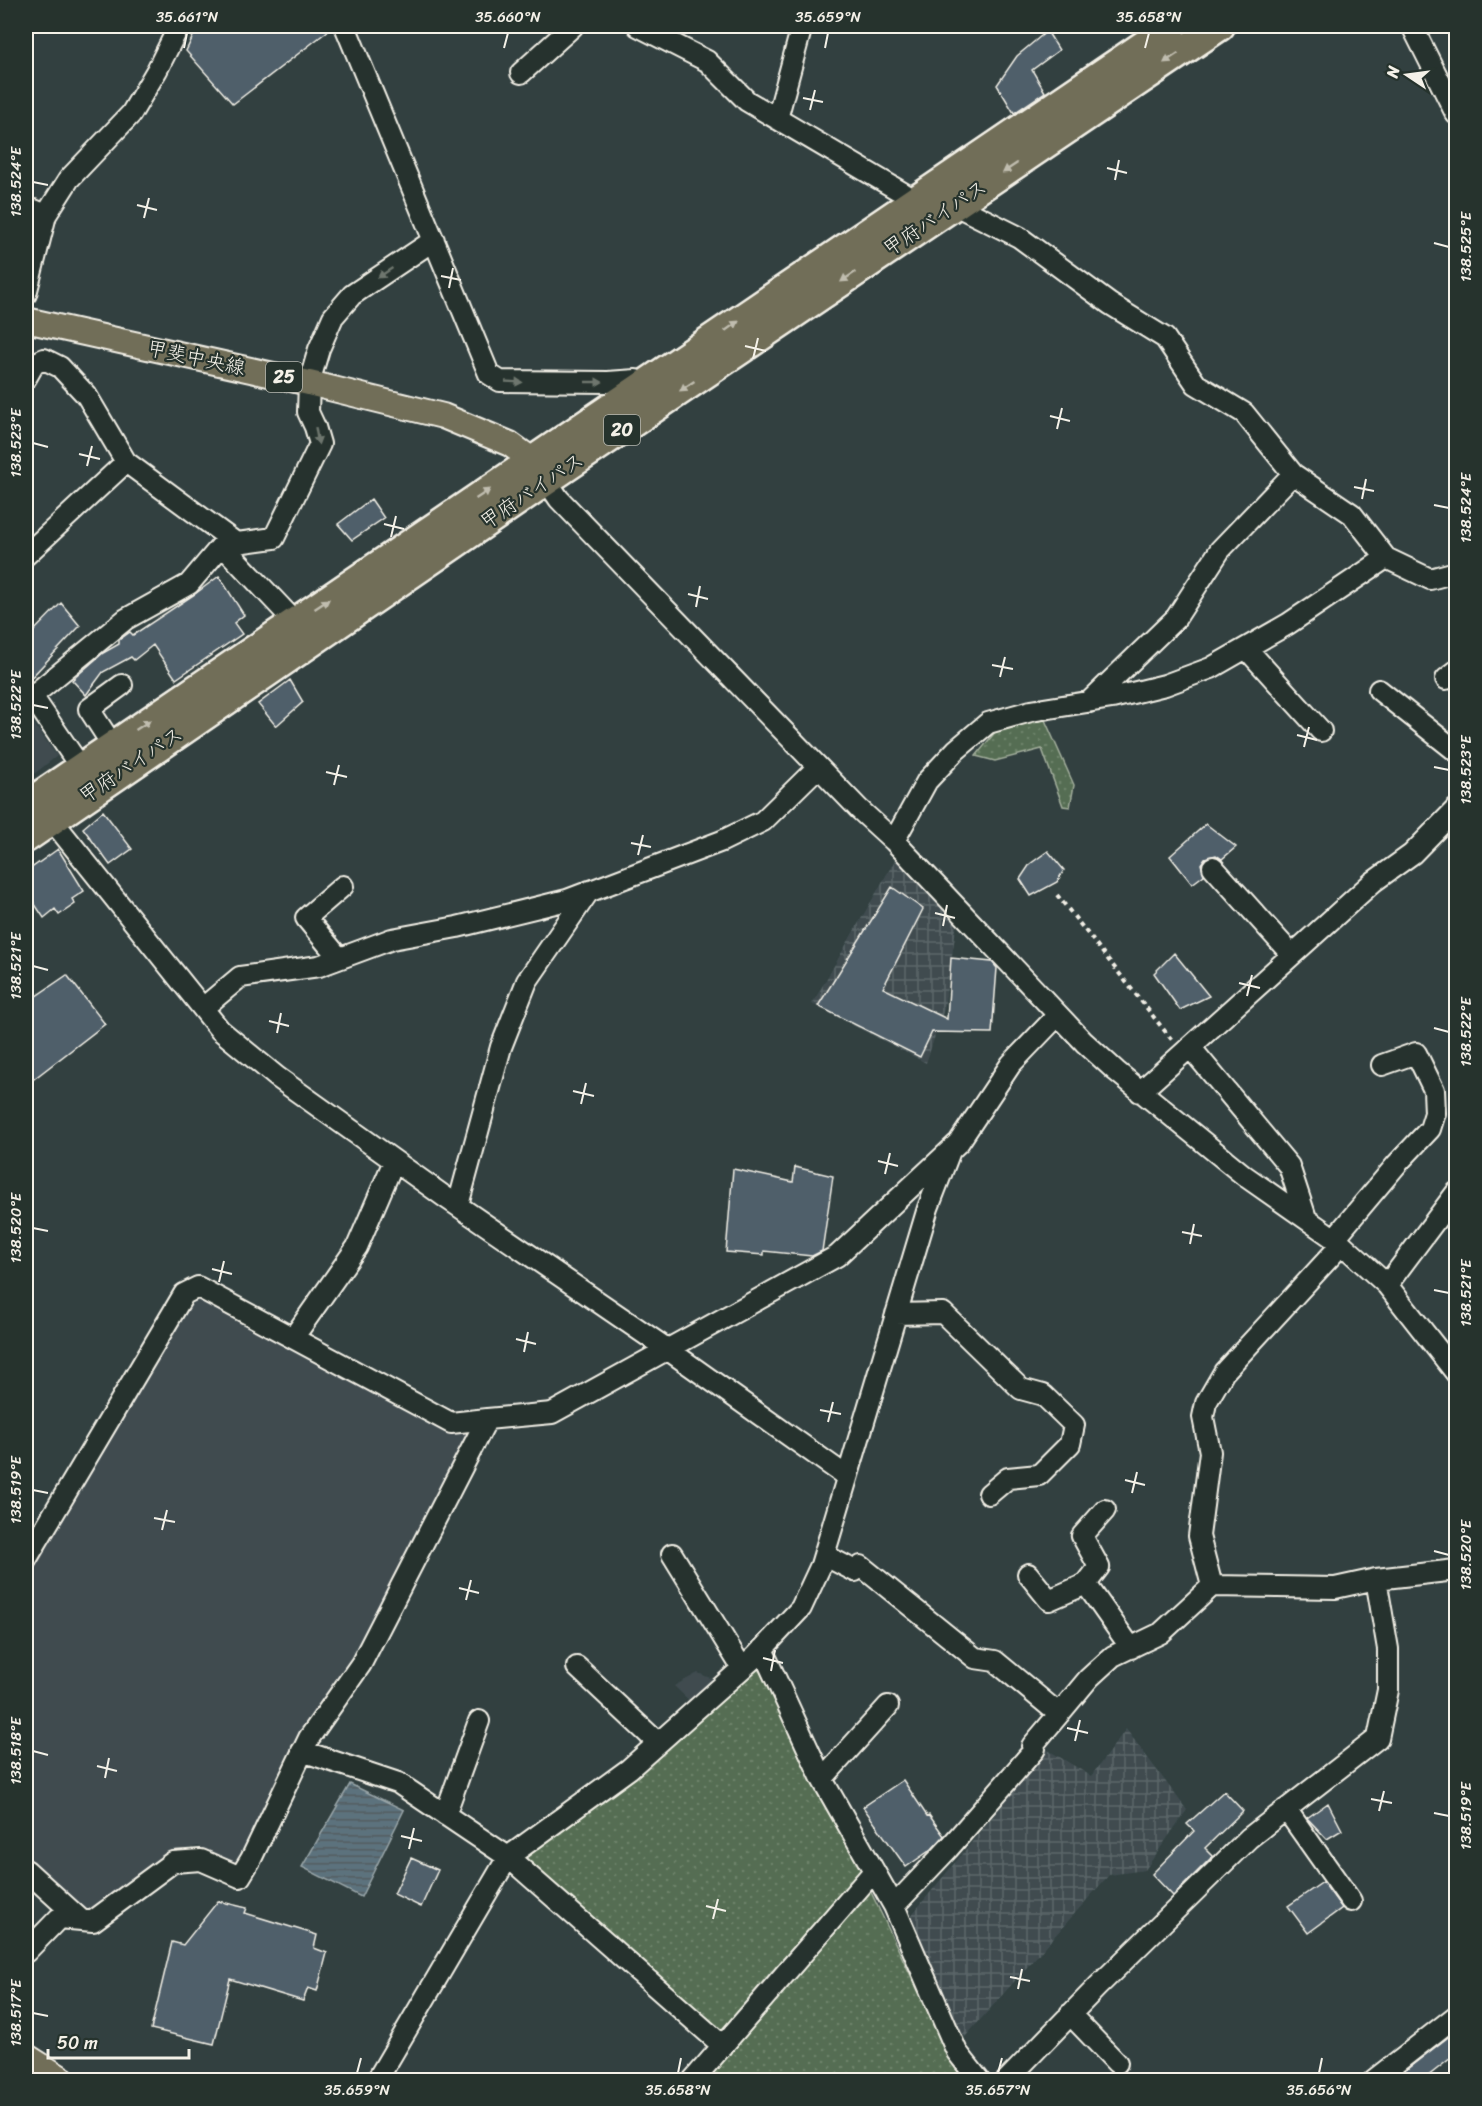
<svg xmlns="http://www.w3.org/2000/svg" width="1482" height="2106" font-family="Sriracha,'Klee One',sans-serif">
<defs>
<pattern id="industrial-grid" width="8" height="8" patternUnits="userSpaceOnUse" patternTransform="scale(1.5)"><rect width="8" height="8" fill="#3f4c50"/><path d="M0 4h8M4 0v8" fill="none" stroke="#5b6669"/></pattern>
<pattern id="grass-dots" width="8" height="8" patternUnits="userSpaceOnUse" patternTransform="scale(1.5)"><rect width="8" height="8" fill="#546d52"/><path d="M2 2h.1M6 6h.1" fill="none" stroke="#6d826b" stroke-width="1.8" stroke-linecap="round"/></pattern>
<pattern id="water-rules" width="6" height="5" patternUnits="userSpaceOnUse" patternTransform="scale(1.5)"><rect width="6" height="5" fill="#5c727d"/><path d="M0 2.5h6" fill="none" stroke="#525b5f"/></pattern>
</defs>
<rect width="100%" height="100%" fill="#324040"/>
<filter id="ink" filterUnits="userSpaceOnUse"><feTurbulence type="fractalNoise" baseFrequency=".0167" numOctaves="2"/><feDisplacementMap in="SourceGraphic" scale="12" xChannelSelector="R" yChannelSelector="G"/><feConvolveMatrix kernelMatrix="1 2 1 2 8 2 1 2 1" color-interpolation-filters="sRGB"/></filter>
<g filter="url(#ink)">
<path fill="#3f4c50" d="M26 713 57 756 34 774 26 764Z
M194 1294 449 1429 473 1433 351 1666 241 1862 228 1866 198 1846 164 1855 96 1914 78 1907 26 1862V1572L182 1305Z
M698 1673 715 1680 697 1708 674 1686Z"/>
<path fill="url(#industrial-grid)" d="M899 853 959 909 944 1009 926 1063 812 1004Z
M1126 1729 1187 1810 1145 1870 1109 1875 965 2037 960 2031 910 1917 1048 1750 1091 1776Z"/>
<path fill="url(#grass-dots)" stroke="#a4af9d" stroke-width="1.5" d="M1045 720 1074 785 1070 807 1063 806 1042 749 995 761 976 756 1000 726Z
M761 1655 865 1879 722 2042 512 1857Z
M868 1886 955 2068 967 2080H704Z"/>
<path fill="url(#water-rules)" stroke="#99a5a8" stroke-width="1.5" d="M350 1784 404 1810 361 1897 302 1867Z"/>
<path fill="#4f5f6b" stroke="#f4f1e8" stroke-width="1.5" d="M198 26H333V27L233 104 186 51Z
M1047 31 1059 50 1032 70 1045 92 1014 113 997 85 1017 56Z
M371 499 384 518 352 540 338 524Z
M219 576 244 615 234 623 242 634 176 679 153 645 134 660 131 657 103 672 86 695 72 680 103 653 119 644V640L130 632 133 635 195 594Z
M61 603 80 626 26 683V639Z
M290 680 303 702 276 726 258 704Z
M103 811 132 849 110 865 83 828Z
M1206 824 1236 847 1222 859 1216 855 1205 858 1201 864 1204 875 1192 884 1170 856Z
M58 849 84 891 72 899 75 904 59 915 55 909 44 918 26 891V872Z
M1048 851 1064 870 1057 882 1031 896 1020 879 1030 864Z
M892 887 923 909 883 988 947 1019 951 958 992 962 997 968 992 1033 932 1032 920 1057 818 1006Z
M1174 953 1209 996 1180 1010 1154 973Z
M67 975 105 1024 26 1085V1003Z
M795 1167 833 1176 822 1251 812 1256 764 1251V1255L726 1252 733 1169 793 1182Z
M903 1780 927 1816 929 1815 944 1836 932 1849 906 1867 863 1807Z
M1224 1791 1243 1811 1205 1848 1213 1856 1173 1896 1152 1874 1194 1831 1187 1824Z
M1328 1803 1342 1830 1327 1839 1307 1818Z
M411 1858 438 1870 421 1907 394 1894Z
M1323 1882 1342 1908 1308 1933 1288 1906Z
M218 1901 247 1908 245 1913 317 1935 314 1948 327 1953 317 1991 308 1988 303 2001 230 1979 214 2044 151 2029 172 1942 183 1945Z
M1456 2031V2054L1423 2080H1393Z"/>
<g fill="none" stroke-linecap="round" stroke-linejoin="round">
<g stroke="#f4f1e8" stroke-width="24">
<path id="minor" d="M345 26 489 374 500 381 608 382 636 380 645 386
M638 26 707 61 747 101 915 200
M1412 26 1456 114
M521 73 573 26
M777 119 802 26
M955 205 1019 237 1110 304 1165 338 1196 384 1244 413 1293 474
M26 212 34 210 46 215
M26 294 46 215 69 179 131 114 157 70 179 26
M26 378 34 364 44 359 60 367 87 396 126 462 236 543
M540 471 559 499 859 809 894 841 1084 1042 1116 1071 1245 1176 1342 1244 1387 1285 1456 1373
M222 545 295 622
M26 555 126 462
M1246 648 1321 731
M1446 679 1456 671
M1379 690 1456 751
M32 696 81 768
M26 701 126 619 189 584 222 545 274 538 320 444 315 427 308 412 309 383 319 349 333 317 352 295 434 240
M1089 702 1176 618 1220 550 1293 474 1352 514 1386 558
M113 746 89 709 122 685
M52 820 220 1030 277 1077 445 1197 667 1349 846 1476
M894 841 927 781 956 750 988 723 1031 711 1112 698 1165 685 1211 668 1288 624 1386 558 1430 579 1456 572
M1213 867 1292 955
M339 958 306 918 343 886
M203 1008 240 977 319 966 392 939 457 927 567 900 722 841 763 821 818 767
M1190 1047 1289 1166 1306 1218
M1140 1092 1373 882 1412 854 1456 809
M458 1205 501 1047 527 981 589 891
M1334 1239 1397 1164 1430 1129 1435 1113 1434 1090 1416 1053 1382 1065
M1387 1285 1456 1193
M896 1314 943 1313 1021 1389 1043 1395 1074 1425 1070 1444 1039 1475 1008 1478 989 1494
M293 1338 357 1247 394 1161
M487 1419 552 1413 837 1256 959 1142 1011 1064 1058 1015
M672 1554 742 1668
M824 1555 855 1571 861 1566 975 1658 995 1661 1059 1714 1089 1678 1113 1656 1161 1633 1212 1586 1335 1588 1376 1579 1456 1570
M26 1560 184 1294 198 1287 451 1423 487 1419 361 1664 309 1738 251 1859 240 1877 201 1860 173 1862 93 1921 59 1918 26 1952
M1028 1574 1049 1600 1086 1584 1131 1648
M1086 1584 1099 1567 1082 1536 1105 1510
M1212 1586 1199 1536 1210 1452 1203 1417 1206 1403 1224 1372 1342 1244
M762 1649 822 1779 894 1906 957 2052 979 2080
M577 1667 658 1743
M302 1751 398 1783 508 1857 723 2046
M822 1779 888 1706
M1286 1809 1351 1901
M445 1815 479 1721
M26 1870 81 1920
M894 1906 948 1849 1035 1749 1032 1746 1059 1714
M1070 2014 1117 2063
M377 2080 508 1857 629 1769 755 1657 801 1608 821 1565 928 1208 950 1151
M693 2080 874 1871
M1007 2080 1098 1986 1249 1838 1378 1738 1388 1690V1649L1376 1579
M1374 2080 1456 2016"/>
</g>
<g stroke="#f4f1e8" stroke-width="28">
<path id="major" d="M26 320 309 383 443 416 510 444 532 460
M26 2056 64 2080"/>
</g>
<g stroke="#f4f1e8" stroke-width="33">
<path id="highway" d="M26 805 1172 26
M26 838 546 481 1220 26"/>
</g>
<path stroke="#f4f1e8" stroke-width="4" stroke-dasharray="4.5 4.5" stroke-linecap="butt" d="M1057 895 1172 1040"/>
<use href="#minor" stroke="#26332d" stroke-width="20"/>
<use href="#major" stroke="#716e59" stroke-width="24"/>
<use href="#highway" stroke="#716e59" stroke-width="28"/>
</g>
<defs><path id="oneway-solid" d="M-6-.8H1V-3.2L6.5 0L1 3.2V.8H-6Z" transform="scale(1.5)"/></defs>
<g fill="#c0bdaf">
<use href="#oneway-solid" transform="translate(1171 58) rotate(146)"/>
<use href="#oneway-solid" transform="translate(1010 168) rotate(146)"/>
<use href="#oneway-solid" transform="translate(848 277) rotate(146)"/>
<use href="#oneway-solid" transform="translate(732 326) rotate(-35)"/>
<use href="#oneway-solid" transform="translate(687 386) rotate(146)"/>
<use href="#oneway-solid" transform="translate(483 494) rotate(-34)"/>
<use href="#oneway-solid" transform="translate(322 604) rotate(-34)"/>
<use href="#oneway-solid" transform="translate(143 725) rotate(-34)"/>
</g>
<g fill="#6e766e">
<use href="#oneway-solid" transform="translate(385 273) rotate(146)"/>
<use href="#oneway-solid" transform="translate(514 382) rotate(3)"/>
<use href="#oneway-solid" transform="translate(594 382)"/>
<use href="#oneway-solid" transform="translate(317 436) rotate(80)"/>
</g>
</g>
<path fill="none" stroke="#f4f1e8" stroke-width="2" d="M184 48 187 33M504 48 508 33M825 48 828 33M1145 48 1149 33M803 98 823 102M810 110 815 90M1107 168 1127 173M1115 180 1119 160M33 182 48 185M137 205 157 210M144 218 149 198M1434 243 1449 247M441 276 461 280M449 288 453 268M745 346 766 351M753 359 758 338M1050 416 1070 421M1057 429 1062 408M33 443 48 447M79 454 100 459M87 466 92 446M1354 487 1374 491M1362 499 1366 479M1434 505 1449 508M384 524 404 529M391 537 396 516M688 594 708 599M696 607 700 586M992 665 1013 669M1000 677 1005 657M33 705 48 708M1297 735 1317 740M1304 747 1309 727M1434 767 1449 770M326 772 347 777M334 785 339 765M631 843 651 847M638 855 643 835M935 913 955 918M943 926 947 905M33 966 48 970M1239 983 1260 988M1247 996 1252 975M269 1021 289 1026M1434 1028 1449 1032M277 1033 281 1013M573 1091 594 1096M581 1104 586 1083M878 1161 898 1166M885 1174 890 1153M33 1228 48 1231M1182 1232 1202 1236M1190 1244 1194 1224M212 1269 232 1274M219 1282 224 1261M1434 1290 1449 1293M516 1339 536 1344M524 1352 528 1332M820 1410 841 1414M828 1422 833 1402M1125 1480 1145 1485M33 1490 48 1493M1132 1493 1137 1472M154 1518 175 1522M162 1530 167 1510M1434 1551 1449 1555M459 1588 479 1593M466 1600 471 1580M763 1658 783 1663M771 1671 775 1650M1067 1728 1088 1733M1075 1741 1080 1720M33 1751 48 1755M97 1766 117 1771M105 1778 109 1758M1371 1799 1392 1803M1379 1811 1384 1791M1434 1813 1449 1816M401 1836 422 1841M409 1849 414 1828M706 1906 726 1911M713 1919 718 1899M1010 1977 1030 1981M1018 1989 1022 1969M33 2013 48 2016M357 2073 361 2058M678 2073 681 2058M998 2073 1002 2058M1319 2073 1322 2058"/>
<g text-anchor="middle" dominant-baseline="central" stroke-width="4.5" stroke-linejoin="round" paint-order="stroke">
<g fill="#26332d" stroke="#b6b8b0" stroke-width="1.5">
<rect x="266" y="362" width="36" height="30" rx="4.5"/>
<rect x="604" y="415" width="36" height="30" rx="4.5"/>
</g>
<g font-size="18" font-weight="bold" fill="#f4f1e8">
<text x="284" y="377">25</text>
<text x="622" y="430">20</text>
</g>
<g font-size="20" fill="#f4f1e8" stroke="#26332d">
<text transform="translate(935 218) rotate(-34)">甲府バイパス</text>
<text transform="translate(196 358) rotate(12)">甲斐中央線</text>
<text transform="translate(532 491) rotate(-34)">甲府バイパス</text>
<text transform="translate(131 765) rotate(-34)">甲府バイパス</text>
</g>
</g>
<rect width="1482" height="2106" fill="none" stroke="#26332d" stroke-width="66"/>
<g transform="translate(1407 75) rotate(283)" stroke="#26332d" stroke-width="4.5" paint-order="stroke">
<path d="M0-4.5L10 22L0 15L-10 22Z" fill="#f4f1e8"/>
<text y="-9" font-size="16" font-weight="bold" text-anchor="middle" fill="#f4f1e8">N</text>
</g>
<path d="M48 2049v9h141v-9" fill="none" stroke="#f4f1e8" stroke-width="3"/>
<text x="57" y="2049" font-size="18" fill="#f4f1e8" stroke="#26332d" stroke-width="4.5" paint-order="stroke">50 m</text>
<rect x="33" y="33" width="1416" height="2040" fill="none" stroke="#f4f1e8" stroke-width="2"/>
<g font-size="15" text-anchor="middle" fill="#f4f1e8">
<text x="187" y="22">35.661°N</text>
<text x="508" y="22">35.660°N</text>
<text x="828" y="22">35.659°N</text>
<text x="1149" y="22">35.658°N</text>
<text transform="translate(16 182) rotate(-90)" y="5">138.524°E</text>
<text transform="translate(1466 247) rotate(-90)" y="5">138.525°E</text>
<text transform="translate(16 443) rotate(-90)" y="5">138.523°E</text>
<text transform="translate(1466 508) rotate(-90)" y="5">138.524°E</text>
<text transform="translate(16 705) rotate(-90)" y="5">138.522°E</text>
<text transform="translate(1466 770) rotate(-90)" y="5">138.523°E</text>
<text transform="translate(16 966) rotate(-90)" y="5">138.521°E</text>
<text transform="translate(1466 1032) rotate(-90)" y="5">138.522°E</text>
<text transform="translate(16 1228) rotate(-90)" y="5">138.520°E</text>
<text transform="translate(1466 1293) rotate(-90)" y="5">138.521°E</text>
<text transform="translate(16 1490) rotate(-90)" y="5">138.519°E</text>
<text transform="translate(1466 1555) rotate(-90)" y="5">138.520°E</text>
<text transform="translate(16 1751) rotate(-90)" y="5">138.518°E</text>
<text transform="translate(1466 1816) rotate(-90)" y="5">138.519°E</text>
<text transform="translate(16 2013) rotate(-90)" y="5">138.517°E</text>
<text x="357" y="2095">35.659°N</text>
<text x="678" y="2095">35.658°N</text>
<text x="998" y="2095">35.657°N</text>
<text x="1319" y="2095">35.656°N</text>
</g>
</svg>
